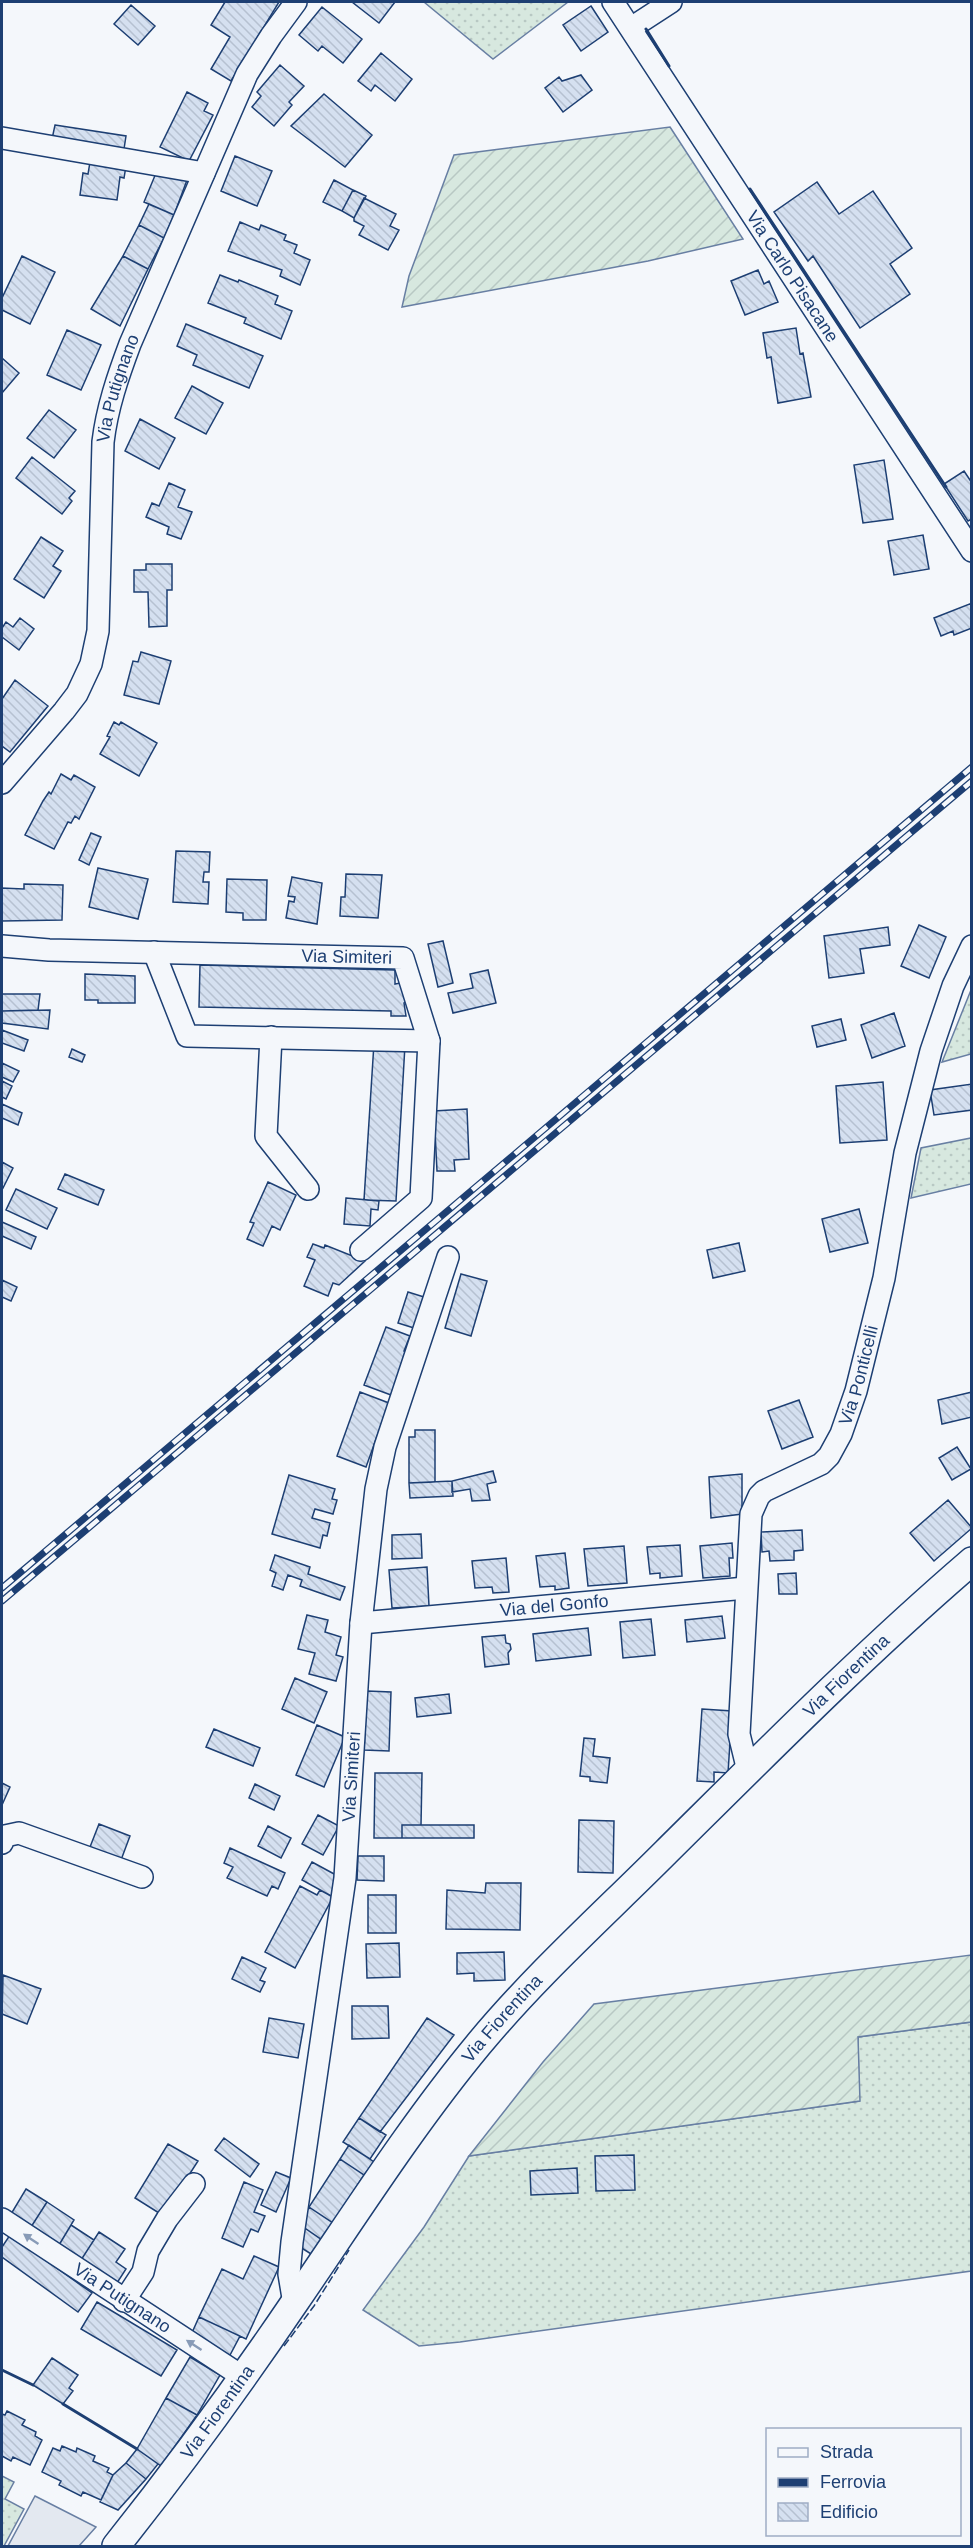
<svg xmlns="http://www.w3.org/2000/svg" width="973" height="2548" font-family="Arial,sans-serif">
<defs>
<pattern id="grass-dots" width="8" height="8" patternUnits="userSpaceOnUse" patternTransform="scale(1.5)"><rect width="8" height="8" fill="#d7e8df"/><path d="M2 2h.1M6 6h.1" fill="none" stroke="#b8c8c3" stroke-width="1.8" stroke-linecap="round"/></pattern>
<pattern id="garden-furrows" width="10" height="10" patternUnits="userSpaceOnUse" patternTransform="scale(1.5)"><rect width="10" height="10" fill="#d7e8df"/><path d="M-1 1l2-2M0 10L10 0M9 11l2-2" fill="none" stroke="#b8c8c3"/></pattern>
<pattern id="building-back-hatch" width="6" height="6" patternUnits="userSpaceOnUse" patternTransform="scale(1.5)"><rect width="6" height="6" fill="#d5e0f0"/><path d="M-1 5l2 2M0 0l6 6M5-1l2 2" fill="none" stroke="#b6c1d1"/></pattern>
</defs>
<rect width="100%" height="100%" fill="#f4f7fb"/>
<path fill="url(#grass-dots)" stroke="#687fa3" stroke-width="1.5" d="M424 2H568L493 59Z
M971 990V1054L942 1062Z
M971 1138V1184L911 1198 921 1148Z
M971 2022V2271L460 2342 419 2346 363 2310 424 2227 469 2156 859 2101 858 2037Z
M2 2476 14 2482 5 2499 24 2509 4 2546H2Z"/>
<path fill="url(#garden-furrows)" stroke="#687fa3" stroke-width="1.5" d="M670 127 743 239 648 261 402 307 409 276 454 155Z
M971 1955V2022L858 2037 860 2101 469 2156 543 2062 594 2004Z"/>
<path fill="#e3e8f0" stroke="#687fa3" stroke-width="1.5" d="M35 2496 96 2527 79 2546H8Z"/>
<path fill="url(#building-back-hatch)" stroke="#1d3f73" stroke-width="1.5" d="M225 2H279L231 81 211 69 230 37 211 25Z
M352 2H395L379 23Z
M131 5 155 26 138 45 114 24Z
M591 6 608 32 581 51 563 25Z
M322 7 362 39 343 63 322 46 318 51 299 35Z
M381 53 412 79 395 101 375 85 371 91 358 81Z
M280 65 304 86 289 102 292 105 274 126 252 107 261 96 257 92Z
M581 75 592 90 563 112 545 88 559 77 562 81Z
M187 92 208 103 204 111 213 115 189 161 160 147Z
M324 94 372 135 345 167 291 126Z
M55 125 126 136 124 149 52 139Z
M235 156 272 171 257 206 221 191Z
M90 162 126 166 124 178 120 177 117 200 80 195 83 173 88 174Z
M156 173 187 180 174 215 144 202Z
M334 180 353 190 342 211 323 202Z
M817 182 839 214 873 191 912 248 890 264 910 294 860 328 813 256 808 261 774 212Z
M353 190 366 196 354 218 342 211Z
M364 198 396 214 390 226 399 230 388 250 359 235 364 226 354 221V218Z
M149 204 174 215 164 238 139 225Z
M240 222 259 230 261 225 286 235 284 240 297 245 294 253 310 260 300 285 280 276 282 270 228 251Z
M139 225 164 238 148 269 123 256Z
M22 256 55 272 30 324 2 310V298Z
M123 256 148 269 120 326 91 309Z
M758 270 764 284 769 281 778 302 745 315 731 281Z
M220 275 238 282 239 280 278 296 275 304 292 311 281 339 244 323 246 318 208 303Z
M186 324 263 356 249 388 193 365 197 355 177 346Z
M796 328 800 354 803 353 811 397 778 403 771 357 767 358 763 333Z
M67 330 101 345 81 390 47 375Z
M2 358 19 373 2 393Z
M192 386 223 403 206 434 175 418Z
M49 410 76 430 54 458 27 438Z
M140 419 175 438 159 469 125 451Z
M32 457 75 491 69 498 72 501 62 514 16 478Z
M884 460 893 519 863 523 854 465Z
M964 471 972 483V519L968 521 944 484Z
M169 483 185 490 178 507 192 512 181 539 167 534 169 527 146 517 152 503 159 506Z
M923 535 929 569 894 575 888 541Z
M41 537 63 551 53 566 61 571 44 598 14 579Z
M146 564H172V590H167V626L149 627 148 592H134V570H146Z
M972 603V628L954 635 953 631 941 636 934 618Z
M20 618 34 629 19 650 2 637V628L6 622 13 627Z
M141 652 171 661 159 704 124 695 133 661 138 662Z
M15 680 48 706 10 752 2 746V699Z
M114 722 119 725 121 722 157 743 139 776 100 754 110 737 107 736Z
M61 774 71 780 74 775 95 787 79 819 75 816 71 823 68 822 54 849 25 835 43 801 49 792 51 794Z
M91 833 101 837 89 865 79 860Z
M176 851 210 852 209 872H204L203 882H209L208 904 173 902Z
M98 868 148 879 138 919 89 907Z
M346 874 382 875 378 918 340 916 341 897H345Z
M292 877 322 883 317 924 286 918 289 901 294 902 295 897 288 896Z
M227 879 267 880 266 920H243V913L226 912Z
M24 884 63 885 62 920 2 921V888L24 889Z
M919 925 946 937 929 978 901 966Z
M888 927 890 945 860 949 864 973 829 978 824 936Z
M443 941 453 983 438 987 428 944Z
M200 965 395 970V984L400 983 407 1002 404 1003 406 1016H391V1011L199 1007Z
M488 970 496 1003 453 1013 448 993 473 988 470 974Z
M85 974 135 976V1003H98V1000H85Z
M2 994H40L38 1010 2 1011Z
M50 1010 48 1029 2 1023V1011Z
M894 1013 905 1046 872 1058 861 1025Z
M841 1019 846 1040 817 1047 812 1026Z
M2 1030 28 1040 24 1051 2 1043Z
M374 1043 405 1045 396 1201 364 1200Z
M72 1049 85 1055 82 1062 69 1057Z
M2 1063 19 1071 13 1082 2 1077Z
M2 1081 12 1086 6 1099 2 1097Z
M883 1082 887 1140 840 1143 836 1086Z
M972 1084V1110L934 1115 930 1090Z
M2 1104 22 1113 18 1125 2 1118Z
M467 1109 469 1159 454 1160 455 1171H437L434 1111Z
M2 1162 13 1168 3 1188 2 1187Z
M65 1174 104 1190 98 1205 58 1189Z
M268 1182 296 1195 280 1230 272 1226 263 1246 247 1239 254 1223 250 1222Z
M16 1189 57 1208 47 1229 6 1210Z
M346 1198 379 1201 378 1210 371 1209 370 1226 344 1224Z
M859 1209 868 1243 830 1252 822 1219Z
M2 1222 36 1237 31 1249 2 1236Z
M739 1243 745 1271 713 1278 707 1250Z
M313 1244 324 1248 325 1245 365 1261 339 1285 333 1283 328 1296 304 1286 315 1260 307 1257Z
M461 1274 487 1281 471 1336 445 1328Z
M2 1280 17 1287 11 1301 2 1297Z
M408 1292 424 1297 414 1328 398 1323Z
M386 1327 410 1336 404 1351 408 1352 391 1395 364 1385Z
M360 1392 389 1403 366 1467 337 1456Z
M972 1392V1417L942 1424 938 1400Z
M799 1400 813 1437 782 1449 768 1411Z
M415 1430H435V1482L409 1483V1437H415Z
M957 1447 971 1469 952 1480 939 1458Z
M493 1471 496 1482 487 1484 490 1500 472 1501 470 1489 452 1492V1481Z
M742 1474V1514L711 1518 709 1477Z
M289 1475 335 1489 332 1499 337 1500 333 1514 315 1509 312 1518 330 1523 327 1536 323 1535 320 1548 272 1534Z
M452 1481 453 1496 410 1498 409 1483Z
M948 1500 972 1528 934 1561 910 1533Z
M802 1530 803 1550 794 1551V1560L770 1561 769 1551 762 1552 761 1532Z
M421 1534 422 1558 392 1559V1535Z
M732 1543 733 1558H729L730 1576 703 1578 700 1546Z
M680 1545 682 1576 660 1578V1573L650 1574 647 1547Z
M624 1546 627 1583 588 1586 584 1549Z
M565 1553 569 1588 555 1590V1586L540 1587 536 1556Z
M275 1555 310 1567 308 1574 345 1587 340 1600 300 1586 302 1580 288 1575 283 1590 272 1586 276 1573 270 1570Z
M506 1558 509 1592 493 1593 492 1587 475 1588 472 1561Z
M427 1567 429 1606 392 1608 389 1570Z
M796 1573 797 1594H779L778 1574Z
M307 1615 328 1620 325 1632 341 1637 336 1655 343 1657 336 1681 309 1674 315 1653 298 1649Z
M722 1616 725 1638 687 1642 685 1620Z
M651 1619 655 1655 623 1658 620 1622Z
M588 1628 591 1655 536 1661 533 1634Z
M505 1635 506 1643 510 1644 511 1649 508 1653 509 1664 485 1667 482 1637Z
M295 1678 327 1692 314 1723 282 1709Z
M367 1691 391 1692 389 1751 364 1750Z
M449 1694 451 1713 417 1717 415 1698Z
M702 1709 732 1711 728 1773 714 1772V1782L697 1781Z
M317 1725 345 1737 324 1787 296 1775Z
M214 1729 260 1748 253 1766 206 1747Z
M584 1738 595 1739 593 1756 610 1758 607 1783 590 1781V1777L580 1776Z
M375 1773H422L421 1825H402V1838H374Z
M2 1783 10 1787 2 1805Z
M255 1784 280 1796 274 1810 249 1798Z
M318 1815 339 1826 323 1855 302 1844Z
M579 1820 614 1821 613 1873 578 1872Z
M99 1824 130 1836 121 1860 90 1847Z
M402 1825H474V1838H402Z
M268 1826 291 1838 281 1858 258 1846Z
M230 1848 285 1873 278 1889 272 1886 267 1896 227 1878 233 1867 224 1863Z
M358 1856H384V1881L357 1880Z
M312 1862 336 1875 333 1897 302 1880Z
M486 1883H521L520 1930 446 1929 447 1890 485 1893Z
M300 1886 317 1895 320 1890 333 1897 295 1968 265 1952Z
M368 1895H396V1933H368Z
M399 1943 400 1977 367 1978 366 1944Z
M504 1952 505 1980 474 1981V1973L457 1974V1953Z
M242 1957 266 1968 260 1980 265 1982 260 1992 232 1979Z
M3 1975 41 1989 27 2024 2 2014Z
M352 2006H388L389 2038 352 2039Z
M269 2018 304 2024 298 2058 263 2052Z
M427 2018 454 2035 380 2132 359 2118Z
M359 2118 386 2135 370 2159 343 2142Z
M224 2138 259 2164 250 2177 215 2150Z
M168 2144 198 2161 171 2203 159 2213 135 2198Z
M349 2145 374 2162 364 2175 340 2159Z
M634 2155 635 2190 596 2191 595 2156Z
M340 2159 364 2175 333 2223 309 2207Z
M577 2168 578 2193 531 2195 530 2171Z
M276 2172 291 2178 276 2212 261 2205Z
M244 2182 263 2190 254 2212 265 2216 258 2232 251 2229 243 2247 222 2238Z
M26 2189 47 2202 31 2227 11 2214Z
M47 2202 74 2220 59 2245 31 2227Z
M309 2207 333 2223 322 2240 299 2224Z
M299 2224 322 2240 311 2254 297 2245Z
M71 2225 94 2240 81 2260 59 2245Z
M99 2232 125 2249 116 2262 126 2269 117 2283 81 2260Z
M10 2235 92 2293 78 2312 2 2257V2247Z
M254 2256 279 2267 246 2339 199 2317 222 2269 243 2279Z
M97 2302 177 2350 161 2376 81 2329Z
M199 2317 240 2336 229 2357 191 2335Z
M190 2357 220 2375 197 2415 166 2398Z
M52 2358 78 2375 69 2388 73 2391 63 2404 33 2385Z
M166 2398 197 2415 161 2466 137 2449Z
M7 2411 25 2420 22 2425 36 2432 35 2436 42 2440 30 2465 13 2457 11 2461 2 2456V2414L5 2415Z
M62 2446 76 2452 77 2448 95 2456 93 2461 109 2468 107 2472 113 2475 101 2500 83 2492 81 2496 59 2485 61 2481 42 2472 53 2448 60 2451Z
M137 2449 158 2464 146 2479 126 2463Z
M126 2463 146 2479 118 2510 100 2502 113 2475Z"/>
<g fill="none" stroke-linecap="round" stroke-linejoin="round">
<g stroke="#1d3f73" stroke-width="24">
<g id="minor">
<path id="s1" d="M613 2 972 551"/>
<path d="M631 28 671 2"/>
<path d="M2 138 204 173"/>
<path id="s2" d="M2 783 64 711 77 694 91 664 98 631 103 442C107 408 118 376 130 344L247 74 271 36 296 2"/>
<path id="s3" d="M2 946 49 950 403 958 429 1041 421 1198 361 1250"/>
<path d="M154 952 187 1036 429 1041"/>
<path d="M271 1037 266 1136 308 1189"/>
<path id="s4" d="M361 1623 746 1588"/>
<path id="s5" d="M748 1771 739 1734 751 1514 759 1496 764 1491 821 1464 829 1456 841 1434 856 1391 884 1278 905 1153 931 1051 953 986 972 946"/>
<path d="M2 1843 5 1836 19 1833 142 1877"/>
<path id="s6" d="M2 2219 243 2377"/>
<path d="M124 2301 143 2272 148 2251 167 2219 194 2184"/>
<path id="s7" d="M294 2304 289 2274 292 2242 345 1878 361 1623 376 1489 385 1447 448 1257"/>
</g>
</g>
<g stroke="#1d3f73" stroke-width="30">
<g id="major">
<path id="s8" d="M116 2546C179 2467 238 2386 295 2302 354 2216 411 2126 478 2045 535 1976 603 1915 666 1852 766 1753 865 1653 972 1561"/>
</g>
</g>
<use href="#minor" stroke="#f4f7fb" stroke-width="21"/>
<use href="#major" stroke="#f4f7fb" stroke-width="27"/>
<g stroke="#1d3f73" stroke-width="7">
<path id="rail" d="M2 1588 972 767
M2 1601 972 781"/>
</g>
<use href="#rail" stroke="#f4f7fb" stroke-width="4.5" stroke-dasharray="14" stroke-linecap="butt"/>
<path stroke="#1d3f73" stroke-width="1.5" stroke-dasharray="8 3" stroke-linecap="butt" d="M284 2346 314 2306 349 2250"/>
<path stroke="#1d3f73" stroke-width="3" d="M646 29 669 66
M750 189 946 487
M2 2370 33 2385
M63 2404 137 2449"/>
</g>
<defs><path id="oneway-solid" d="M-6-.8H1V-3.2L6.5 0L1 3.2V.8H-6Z" transform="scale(1.5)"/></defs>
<g fill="#889bb7">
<use href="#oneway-solid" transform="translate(31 2239) rotate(-146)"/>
<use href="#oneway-solid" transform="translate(194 2345) rotate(-147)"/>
</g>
<g text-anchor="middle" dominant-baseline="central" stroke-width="4.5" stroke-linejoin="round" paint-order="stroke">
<g font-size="18" fill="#1d3f73" stroke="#f4f7fb">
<text stroke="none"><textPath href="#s1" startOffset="328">Via Carlo Pisacane</textPath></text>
<text stroke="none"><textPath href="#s2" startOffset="428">Via Putignano</textPath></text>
<text stroke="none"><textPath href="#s3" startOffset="345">Via Simiteri</textPath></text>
<text stroke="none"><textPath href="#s5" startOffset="446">Via Ponticelli</textPath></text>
<text stroke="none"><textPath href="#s4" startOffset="194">Via del Gonfo</textPath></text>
<text stroke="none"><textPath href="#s8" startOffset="1140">Via Fiorentina</textPath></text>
<text stroke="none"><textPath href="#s7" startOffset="532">Via Simiteri</textPath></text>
<text stroke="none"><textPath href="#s8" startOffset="654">Via Fiorentina</textPath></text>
<text stroke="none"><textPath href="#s6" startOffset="144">Via Putignano</textPath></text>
<text stroke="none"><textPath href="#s8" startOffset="168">Via Fiorentina</textPath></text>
</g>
</g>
<rect width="973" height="2548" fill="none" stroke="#1d3f73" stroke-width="6"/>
<rect x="766" y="2428" width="195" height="108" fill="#f4f7fb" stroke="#9eadc5" stroke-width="1.5"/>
<rect x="778" y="2448" width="30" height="9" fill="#f4f7fb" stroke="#9eadc5" stroke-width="1.5"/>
<text x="820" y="2458" font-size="18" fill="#1d3f73">Strada</text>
<rect x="778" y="2478" width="30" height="9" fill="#1d3f73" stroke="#9eadc5" stroke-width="1.5"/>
<text x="820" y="2488" font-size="18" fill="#1d3f73">Ferrovia</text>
<rect x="778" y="2503" width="30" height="18" fill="url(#building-back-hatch)" stroke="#9eadc5" stroke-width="1.5"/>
<text x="820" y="2518" font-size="18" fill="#1d3f73">Edificio</text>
</svg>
